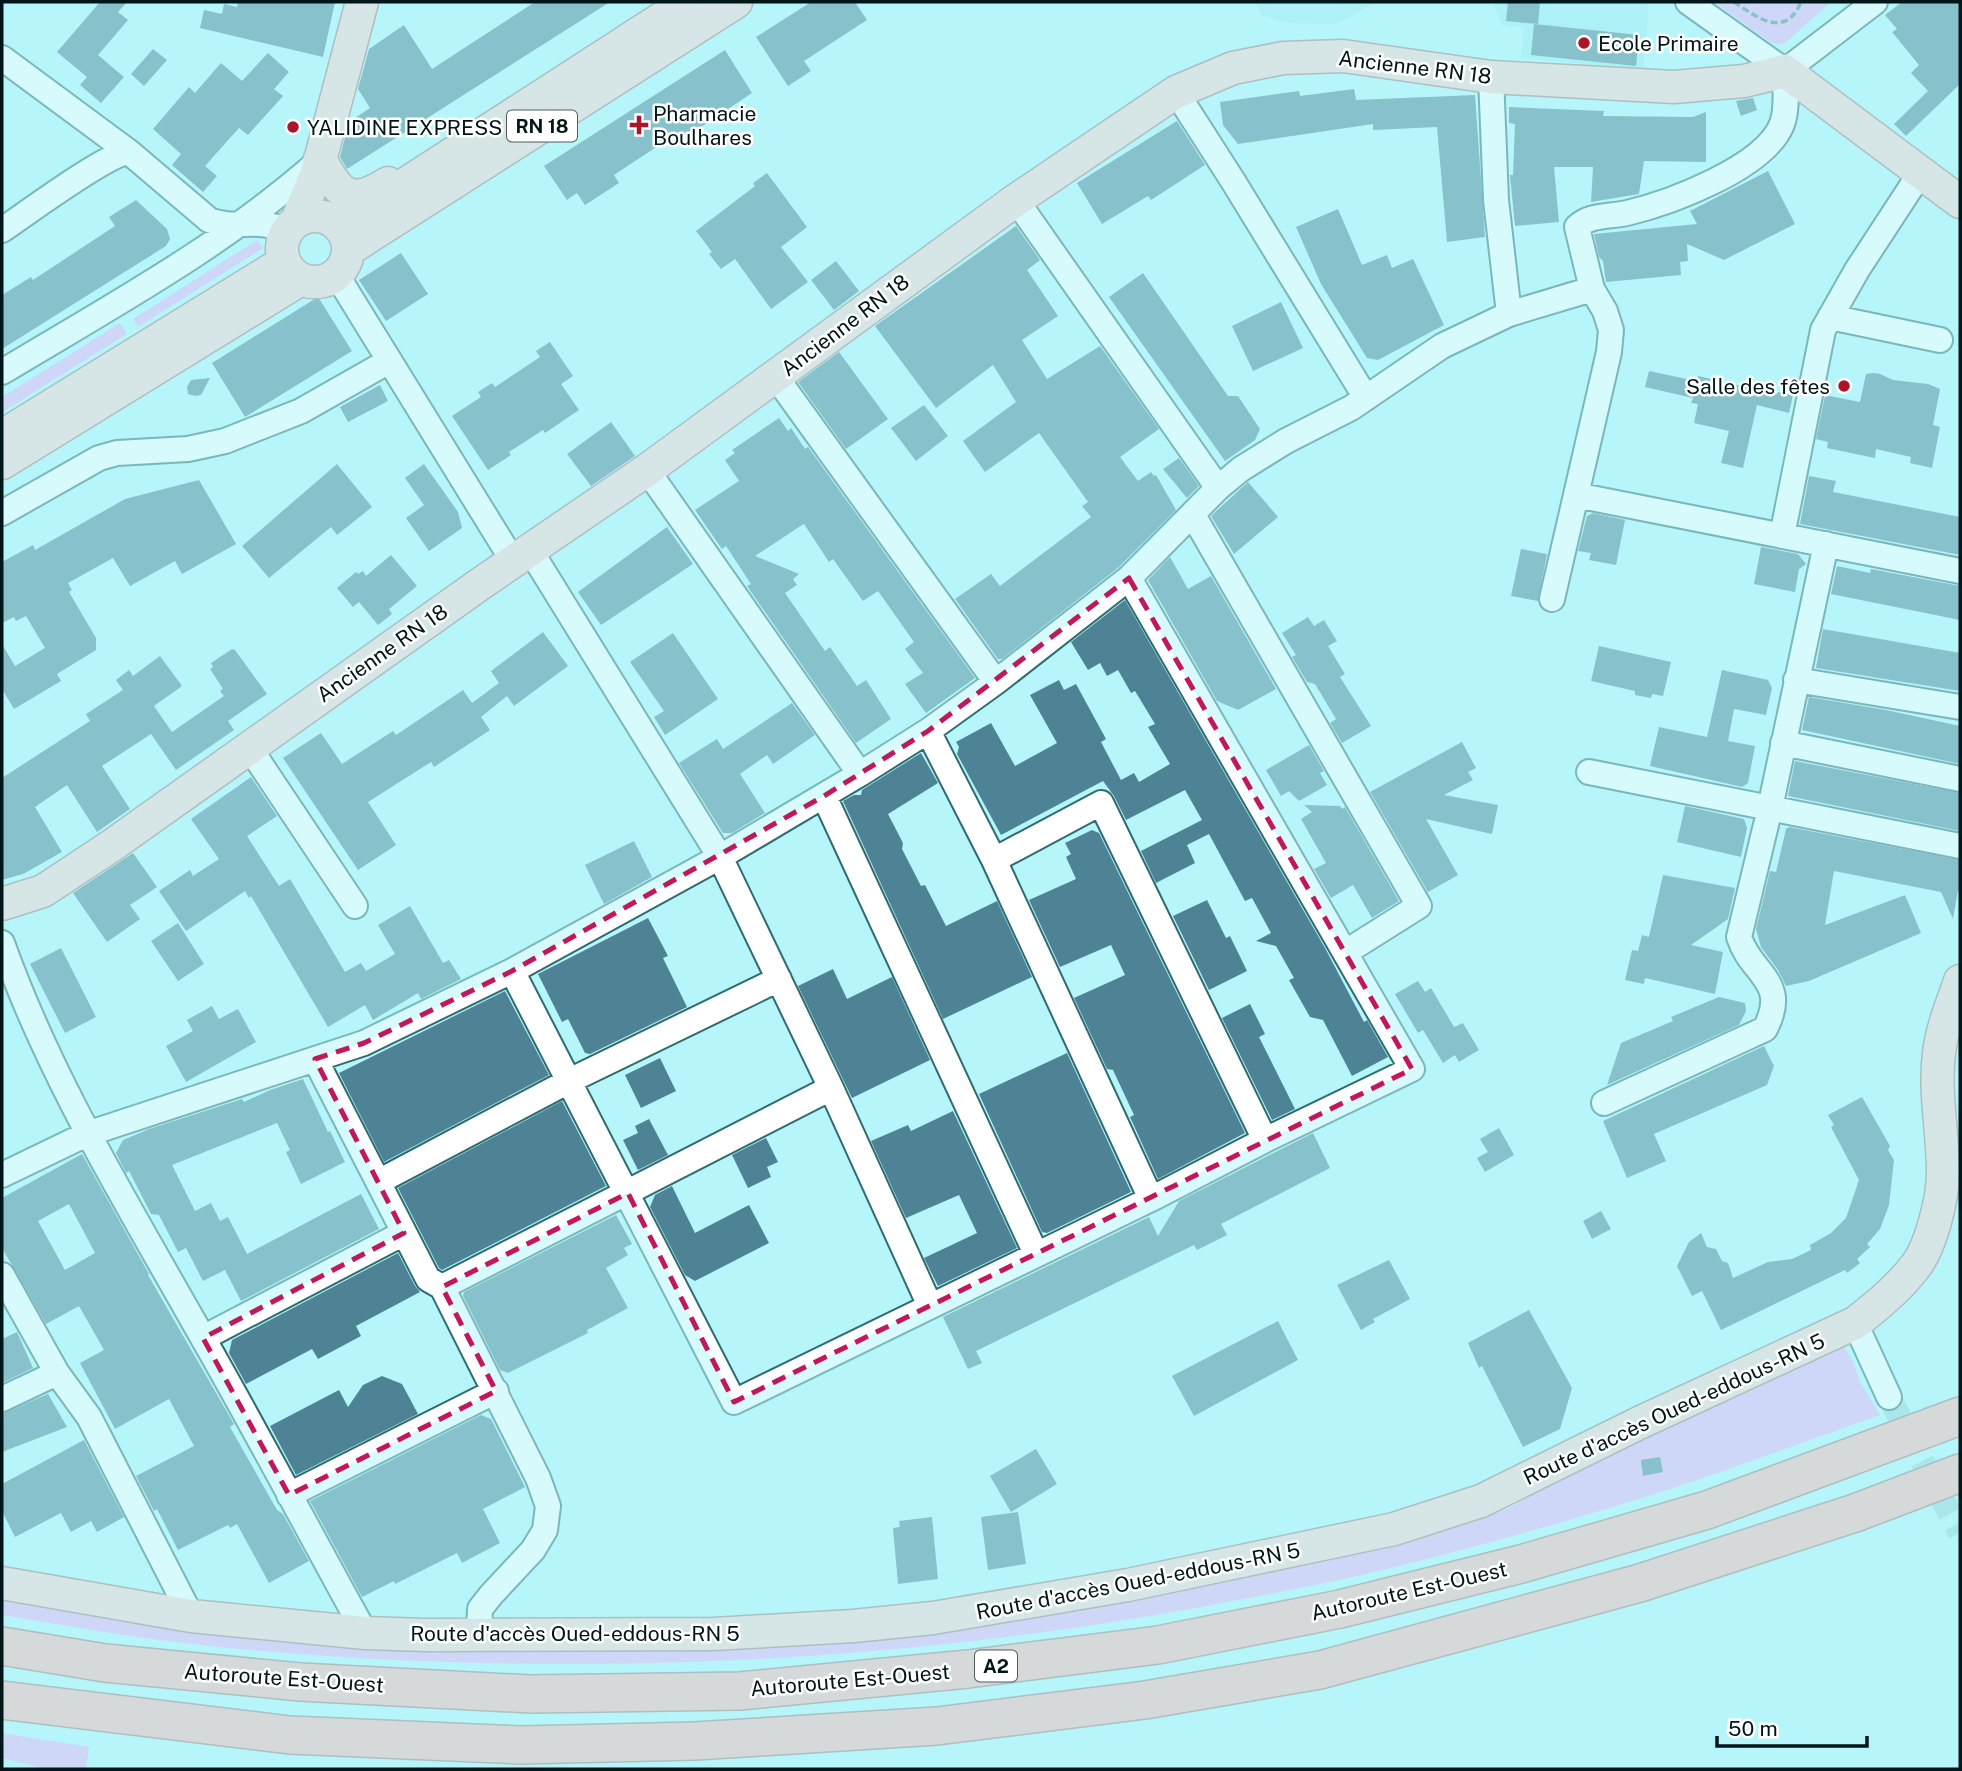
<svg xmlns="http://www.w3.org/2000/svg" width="1962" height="1771" font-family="'Public Sans',sans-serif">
<rect width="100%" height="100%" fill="#b6f5fa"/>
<path fill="#a0eaf0" d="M1255 2H1377L1336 24 1287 23 1262 15Z
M1492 2H1647L1649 4 1643 70 1521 58 1524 28 1503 25Z"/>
<path fill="#edb1f6" d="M1714 2H1831L1785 43 1778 44 1770 42Z
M257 240 263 248 138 327 133 319Z
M120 323 127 334 2 412V397Z
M1844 1347 1853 1361 1860 1382 1880 1415C1783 1449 1687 1486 1589 1514 1515 1536 1441 1556 1366 1574 1310 1587 1253 1597 1196 1608 876 1666 545 1679 220 1647 147 1640 74 1627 2 1615V1599L196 1634 365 1646 1006 1620 1291 1568 1401 1542 1508 1509 1574 1470 1832 1348Z
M2 1733 89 1747 86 1769H46L2 1758Z"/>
<path fill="#4e8395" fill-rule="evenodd" d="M100 2H127L118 12 128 20 98 55 124 77 101 103 80 85 87 77 57 52Z
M238 2H335L323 57 200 28 204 10 222 14 224 4 237 7Z
M535 2H610L347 169 340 157 349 122 370 108 358 89 369 49 404 25 432 69Z
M811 2H855L867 20 804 61 811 71 788 86 756 37Z
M1508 2H1540L1538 24 1506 21Z
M1902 2H1960V84L1906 136 1894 124 1928 91 1911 73 1919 65 1892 32 1897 29 1885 15Z
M1534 24 1639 35 1636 66 1531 55Z
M153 49 167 60 144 86 131 74Z
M725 50 752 93 680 141 677 136 675 138 673 136 614 175 619 183 585 205 577 193 567 200 544 166Z
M268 53 289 72 274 89 283 96 248 135 239 128 205 166 217 176 203 192 172 165 181 154 153 129 189 87 195 93 221 63 242 81Z
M1354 89 1356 100 1475 95 1485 237 1447 242 1437 127 1373 130V124L1238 144 1223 125 1220 102 1299 91 1300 96Z
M1753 98 1757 110 1741 116 1736 101Z
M1509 107 1604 111 1603 116 1693 117 1706 112V162L1644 161 1639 194 1591 202 1593 167H1554L1559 222 1515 226 1510 175H1513L1515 124 1509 123Z
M1177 121 1205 165 1151 200 1148 196 1102 224 1077 183Z
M1768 171 1795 224 1724 260 1687 244 1688 261 1680 262 1681 275 1606 282 1603 261 1599 257 1594 234 1697 224 1690 211Z
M767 173 807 227 781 247 808 282 771 309 735 259 721 269 709 254 712 252 696 231 755 186 753 183Z
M136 200 167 229 170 239 166 246 2 349V295L31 277 33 280 115 226 109 217Z
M1338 209 1362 265 1387 255 1392 268 1413 259 1444 325 1378 360 1367 358 1321 284 1296 227Z
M1016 226 1040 260 1027 270 1058 316 1022 340 1047 379 1100 346 1159 429 1120 457 1138 481 1151 472 1154 476 1156 475 1176 510 1119 567 1002 659H998L955 599 991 574 1000 586 1091 517 1082 506 1088 502 1039 433 985 472 963 441 1016 402 993 365 936 408 875 326Z
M401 253 428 294 386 321 359 280Z
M836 261 859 291 834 310 811 280Z
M1143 273 1228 396H1238L1260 429 1255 440 1225 461 1109 297Z
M318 297 352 351 245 417 212 363Z
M1281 302 1303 348 1253 371 1232 326Z
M550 342 573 376 561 384 579 410 545 433 543 430 509 452 511 455 488 470 452 416 481 397 478 392 492 383 495 387 540 357 536 351Z
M839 352 888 419 846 449 798 382Z
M1649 371 1696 381 1698 376 1777 394 1778 392 1793 395 1789 413 1757 405 1743 468 1721 463 1729 431 1694 423 1698 404 1691 403 1693 398 1645 387Z
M1873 373 1880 374 1893 380 1928 384 1940 389 1933 425 1940 427 1932 468 1910 463 1911 457 1876 449 1875 458 1827 448 1828 442 1816 439 1825 395 1860 402 1866 374Z
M210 378 201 395 195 396 188 394 187 387 191 380Z
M380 385 388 401 348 422 340 407Z
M924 405 948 436 916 461 891 428Z
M779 418 788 431 791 428 805 449 808 447 975 678 926 713 905 684 923 673 905 649 914 642 878 591 863 601 833 559 829 562 804 524 799 527 755 556 799 574 793 579 797 585 785 593 825 651 830 647 857 686 866 680 891 719 856 743 747 586 751 584 726 546 722 549 695 510 739 481 725 460 735 453 732 450Z
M611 422 635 456 591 486 567 454Z
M1179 458 1199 486 1187 498 1163 469Z
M337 464 372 507 337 535 331 527 269 578 242 546Z
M424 464 458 512 462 528 429 551 406 518 424 505 405 478Z
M1809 476 1836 481 1833 492 1960 517V555L1800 524Z
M199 480 236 544 182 574 175 561 130 586 113 558 68 583 72 590 69 592 96 638V650L57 674 61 681 14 709 2 689V644L15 666 45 648 26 616 16 621 14 617 2 623V562L33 545 35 550 125 499Z
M1248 482 1278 517 1234 554 1211 516Z
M1593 513 1625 520 1616 565 1589 560 1591 553 1578 551 1587 516Z
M667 527 693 564 601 625 578 592Z
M1761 547 1798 554 1806 564 1799 569 1795 592 1754 584Z
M1521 549 1547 554 1538 601 1511 596Z
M391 555 417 586 389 609 392 614 378 625 359 602 353 607 337 588 356 572 358 574 363 571 366 576Z
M1170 557 1188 589 1211 576 1276 689 1238 710 1217 701 1148 580Z
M1837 566 1870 573 1871 569 1960 586V620L1831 594Z
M1125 600 1325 948 1364 1022 1367 1020 1388 1057 1352 1076 1323 1020 1310 1017 1289 980 1294 978 1276 946 1256 941 1271 933 1252 898 1245 901 1209 834 1187 845 1195 863 1156 883 1141 851 1202 820 1185 790 1126 820 1114 796 1103 781 1001 835 957 754 959 747 956 742 991 723 1015 766 1057 743 1030 695 1059 680 1064 690 1076 684 1106 739 1101 742 1121 780 1134 773 1139 782 1170 764 1148 727 1155 724 1135 691 1131 693 1118 670 1107 676 1100 663 1088 670 1071 642Z
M1308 617 1314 626 1324 620 1337 641 1328 646 1345 674 1340 677 1371 726 1342 743 1330 723 1336 719 1315 684 1307 682 1292 657 1296 655 1282 633Z
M1823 629 1960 653V691L1816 668Z
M543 632 568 666 514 706 507 696 481 717 490 730 434 767 431 762 368 802 396 845 358 870 283 758 321 733 342 764 393 731 396 735 463 690 472 703 499 683 491 671Z
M673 633 718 699 665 735 654 717 664 711 630 662Z
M1599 646 1671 662 1663 696 1652 694 1651 698 1635 695V691L1591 681Z
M232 649 235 650 267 694 228 721 234 730 176 770 151 734 102 766 130 809 97 832 67 785 35 807 62 852 23 874 2 880V778L90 721 86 714 123 690 116 680 129 670 133 676 160 656 182 686 154 706 172 732 224 696 220 691 223 689 210 669 213 667 211 663Z
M1722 670 1768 680 1772 688 1766 715 1734 709 1728 741 1755 746 1748 783 1742 787 1650 766 1659 727 1707 737Z
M1809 697 1886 710 1960 726V764L1802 730Z
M792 703 815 735 773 764 767 755 740 774 765 813 732 833H723L679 763 717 739 723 749Z
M1462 742 1476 768 1468 772 1473 780 1444 795 1498 805 1492 834 1426 819 1458 875 1428 892 1370 792Z
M1309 745 1324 771 1320 773 1327 785 1299 801 1289 791 1281 796 1266 770Z
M921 753 938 783 888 814 903 843 902 849 921 886 925 885 946 926 997 901 1032 977 943 1019 843 801 854 795H861L862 790Z
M1795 761 1960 793V831L1788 796Z
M251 777 277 816 247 836 279 886 290 879 345 972 361 963 366 971 395 954 378 925 410 906 443 963 449 960 461 979 421 999 418 993 373 1020 365 1005 328 1027 251 896 249 898 245 891 186 931 159 891 190 870 193 876 219 859 191 819Z
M1304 805 1340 806 1342 809 1345 807 1399 901 1372 918 1353 885 1331 898 1314 869 1326 863 1301 819 1312 812Z
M1685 806 1744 819 1747 828 1741 857 1677 842Z
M1789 827 1960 860V890H1958L1953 919 1941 892 1834 871 1825 925 1905 895 1921 933 1809 981 1786 986 1778 970 1761 947 1756 929 1770 871 1776 872 1786 829Z
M1092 830 1099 833 1245 1133 1158 1179 1130 1117 1134 1115 1113 1070 1107 1069 1074 998 1125 975 1111 945 1060 967 1029 900 1076 879 1066 857 1071 854 1065 843Z
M634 841 652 877 604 904 585 865Z
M133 853 157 887 130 905 140 919 107 942 73 893Z
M1663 875 1735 888 1728 919 1691 945 1723 952 1715 994 1645 978 1644 984 1625 980 1632 950 1638 951 1642 935 1649 937Z
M1207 900 1226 938 1230 936 1247 971 1209 990 1173 916Z
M648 918 668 956 663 958 687 1007 590 1054 585 1053 568 1019 562 1022 538 974Z
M178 923 204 964 178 981 151 941Z
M61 948 96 1017 65 1033 30 964Z
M833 969 847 999 892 977 930 1060 852 1098 798 986Z
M1418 981 1425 992 1431 988 1454 1027 1463 1023 1479 1050 1459 1062 1455 1055 1443 1063 1423 1030 1418 1033 1395 994Z
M505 991 549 1075 384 1162 339 1073Z
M1719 997 1745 1003 1746 1011 1739 1025 1607 1085 1621 1043 1673 1021 1671 1017Z
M1250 1004 1265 1034 1259 1037 1295 1109 1272 1120 1222 1018Z
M212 1006 219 1019 238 1009 256 1042 186 1082 166 1046 193 1031 187 1020Z
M1764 1046 1774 1066 1767 1085 1654 1134 1666 1161 1627 1178 1603 1121Z
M1067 1053 1131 1192 1047 1233 1042 1232 979 1094Z
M660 1058 676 1091 641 1108 625 1075Z
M303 1079 328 1132 330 1131 345 1162 301 1184 286 1152 290 1150 277 1123 172 1165 195 1211 211 1203 220 1221 228 1217 247 1254 361 1194 379 1229 241 1301 225 1270 203 1281 186 1248 178 1252 159 1215 151 1214 129 1171 126 1173 116 1153 123 1140 149 1129 242 1099 244 1102 270 1090Z
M1862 1097 1890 1146 1888 1150 1894 1160 1889 1205 1880 1229 1867 1244 1870 1247 1857 1259 1860 1263 1847 1273 1845 1270 1721 1330 1702 1291 1692 1296 1677 1266 1689 1242 1701 1233 1707 1247 1716 1249 1722 1261 1728 1263 1733 1278 1768 1262 1792 1259 1811 1250 1810 1245 1831 1233 1846 1218 1859 1180 1831 1127 1834 1125 1828 1115Z
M562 1101 606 1186 442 1270 439 1268 398 1188Z
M953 1111 1017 1248 938 1286 924 1258 977 1233 959 1195 906 1218 871 1141 908 1125 911 1131Z
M649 1119 668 1155 638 1170 623 1140 638 1133 635 1126Z
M1499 1128 1514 1155 1485 1172 1477 1158 1488 1152 1480 1139Z
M1313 1133 1330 1168 1221 1224 1227 1235 1197 1250 1194 1245 976 1351 982 1363 968 1369 943 1317 1149 1217 1158 1236 1179 1201Z
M766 1138 778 1162 767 1167 771 1177 748 1188 732 1155Z
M82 1154 149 1274 148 1275 234 1424 230 1427 277 1510 283 1514 309 1561 269 1583 237 1524 230 1528 228 1525 178 1550 157 1509 154 1511 136 1476 194 1446 169 1399 115 1429 80 1363 104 1350 79 1306 46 1324 2 1248V1198ZM69 1204 95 1253 65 1270 38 1221Z
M672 1186 695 1233 749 1205 769 1243 695 1281 685 1275 650 1207 655 1195Z
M1601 1211 1611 1229 1592 1239 1583 1221Z
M616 1215 632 1244 624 1248 628 1255 606 1268 628 1308 587 1330 588 1333 508 1373 500 1370 463 1296 464 1292Z
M398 1253 415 1286 420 1292 356 1326 361 1336 318 1359 312 1349 246 1384 229 1353 232 1340Z
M1389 1260 1410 1299 1373 1319 1375 1322 1361 1330 1337 1285Z
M1529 1310 1572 1388 1560 1429 1523 1447 1482 1366 1479 1368 1468 1343Z
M1278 1321 1298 1360 1194 1416 1172 1376Z
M17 1332 33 1368 2 1383V1339Z
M382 1376 402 1384 418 1414 296 1475 270 1426 339 1390 348 1407 363 1385Z
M48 1394 67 1427 2 1452V1414Z
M481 1415 491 1419 525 1487 483 1509 500 1543 462 1563 457 1553 395 1584 394 1581 362 1597 310 1501Z
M84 1440 124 1517 97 1532 91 1521 71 1532 61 1513 15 1537 2 1511V1484Z
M1036 1449 1057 1484 1011 1512 990 1476Z
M1660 1457 1663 1472 1643 1476 1641 1460Z
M1018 1512 1026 1564 988 1570 981 1517Z
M932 1517 938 1579 898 1584 893 1528 900 1527 899 1521Z"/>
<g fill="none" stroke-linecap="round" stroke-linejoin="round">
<path stroke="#9bd4d8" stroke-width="24" stroke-dasharray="24 12" stroke-linecap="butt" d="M1889 1397 1960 1533"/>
<g stroke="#2f6c71" stroke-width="28">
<path id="minor" d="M1688 2 1785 71
M2 58 129 152
M1785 71C1785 88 1788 108 1782 124 1765 168 1669 203 1627 213 1610 217 1590 214 1577 227L1592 289 1605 311 1611 330 1609 352 1576 495 1960 571
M1785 71 1875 2
M1491 77 1496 200 1509 314
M1176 92 1233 181 1366 398
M1016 200 1218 488
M2 230C26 214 106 154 129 152L209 220C237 231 255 216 287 231
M336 274 513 561
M1830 317 1940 340
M2 372C110 307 226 244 320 160
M776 377 996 682
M647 470 860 774
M2 513 99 458 117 453 188 449 225 441 301 411 389 361
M1193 515 1419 906 1346 952
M1782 536 1823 330 1857 270 1921 172
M530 550 720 857 831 1088 930 1306
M1552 599 1576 495
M1796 680 1960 707
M928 731 994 860 1151 1199
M1783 743 1960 779
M249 747 355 906
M1589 772 1960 846
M824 796 1036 1254
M994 860 1101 803 1265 1140
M2 943C49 1075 122 1195 191 1317 251 1421 307 1528 365 1633
M512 971 734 1402 1151 1199 1265 1140 1412 1069 1129 578
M315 1059 428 1279 442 1287 538 1478 548 1506 545 1530 533 1550 491 1595 480 1609 479 1635
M1604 1103 1765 1029C1790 981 1751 975 1739 937L1770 808 1826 544
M2 1175 87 1134 364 1043 512 971 720 857 860 774 928 731 996 682 1129 578 1218 488 1241 469 1286 441 1351 408 1442 346 1509 314 1592 289
M378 1182 569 1081 779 979
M2 1275 57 1373 89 1417 191 1616
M442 1287 831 1088
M1855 1323 1889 1397
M203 1338 404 1233
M2 1399 57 1373
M289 1495 496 1391"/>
</g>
<g stroke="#a27d7c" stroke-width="35">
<path id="major" d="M320 159C339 195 350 207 388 183
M282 249a33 33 0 1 1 66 0a33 33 0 1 1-66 0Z
M297 221 317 172 362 2
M339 227 687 2
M348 250 736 2
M2 436 284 262
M2 463 301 279
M2 904 43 891 114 844 483 582 647 470 1016 200 1176 92 1233 68 1283 58 1343 56 1491 77 1674 87 1744 81 1785 71 1960 202
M2 1583 191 1616 365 1633 425 1635 714 1634 853 1626 933 1618 1128 1585 1394 1529 1481 1501 1639 1423 1855 1323C1876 1307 1898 1289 1914 1268 1931 1248 1943 1198 1943 1172 1943 1132 1934 1093 1939 1053 1942 1028 1952 1004 1960 981"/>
</g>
<g stroke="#a27d7c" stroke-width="40">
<path id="highway" d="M2 1646 105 1663 300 1682 531 1694 740 1691 968 1669 1158 1645 1340 1609 1521 1564 1707 1510 1960 1416
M2 1700 290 1735 521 1745 695 1741 937 1726 1145 1700 1320 1670 1640 1583 1855 1513 1960 1473"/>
</g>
<path stroke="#588286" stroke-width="3.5" stroke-dasharray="7 3.5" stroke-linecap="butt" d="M1734 2C1757 17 1785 40 1801 2"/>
<use href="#minor" stroke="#fff" stroke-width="24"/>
<use href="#major" stroke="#fcd3d1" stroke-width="32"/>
<use href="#highway" stroke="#fab5b2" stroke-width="37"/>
</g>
<path d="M0 0H1962V1771H0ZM1129 578 1412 1069 734 1402 628 1193 442 1287 496 1391 289 1495 203 1338 404 1233 315 1059 364 1043 512 971 824 796 928 731Z" fill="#b6f5fa" fill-opacity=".55" fill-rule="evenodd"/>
<path fill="none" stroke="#c2185b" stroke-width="5" stroke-dasharray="14 9" stroke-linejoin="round" d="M1129 578 1412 1069 734 1402 628 1193 442 1287 496 1391 289 1495 203 1338 404 1233 315 1059 364 1043 512 971 824 796 928 731Z"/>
<g fill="#ab1528" stroke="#fff" stroke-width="2.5">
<circle cx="1584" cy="43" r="7"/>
<path d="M635.5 114.5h7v7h7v7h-7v7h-7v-7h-7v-7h7z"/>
<circle cx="293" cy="127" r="7"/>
<circle cx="1844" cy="386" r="7"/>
</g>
<g text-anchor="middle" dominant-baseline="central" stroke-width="5" stroke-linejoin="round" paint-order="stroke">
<g fill="#fff" stroke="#4c5c5d" stroke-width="2">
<rect x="507" y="110.5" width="70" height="31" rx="5"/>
<rect x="975" y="1650.5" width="42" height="31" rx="5"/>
</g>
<g font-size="19" font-weight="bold" fill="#001618">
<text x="542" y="126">RN 18</text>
<text x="996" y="1666">A2</text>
</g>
<g font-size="21" fill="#001618" stroke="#fff" text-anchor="start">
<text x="1598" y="43">Ecole Primaire</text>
<text x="653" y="113">Pharmacie<tspan x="653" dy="24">Boulhares</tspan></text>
<text x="307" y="127">YALIDINE EXPRESS</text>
<text x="1830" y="386" text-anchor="end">Salle des fêtes</text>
</g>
<g font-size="21" fill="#001618" stroke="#fff">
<text transform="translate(1415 67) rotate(7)">Ancienne RN 18</text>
<text transform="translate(845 325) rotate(-37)">Ancienne RN 18</text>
<text transform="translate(382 653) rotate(-35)">Ancienne RN 18</text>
<text transform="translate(1674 1409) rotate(-25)">Route d'accès Oued-eddous-RN 5</text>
<text transform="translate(1138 1581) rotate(-11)">Route d'accès Oued-eddous-RN 5</text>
<text transform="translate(1409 1591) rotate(-13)">Autoroute Est-Ouest</text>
<text x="575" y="1633">Route d'accès Oued-eddous-RN 5</text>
<text transform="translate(284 1678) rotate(4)">Autoroute Est-Ouest</text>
<text transform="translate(850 1680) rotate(-5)">Autoroute Est-Ouest</text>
</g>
</g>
<rect width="1962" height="1771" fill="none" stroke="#001618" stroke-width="7"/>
<path d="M1717 1736v10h150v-10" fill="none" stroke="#001618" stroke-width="3.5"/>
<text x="1728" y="1736" font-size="21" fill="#001618" stroke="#ffffff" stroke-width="5" paint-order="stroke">50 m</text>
</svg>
